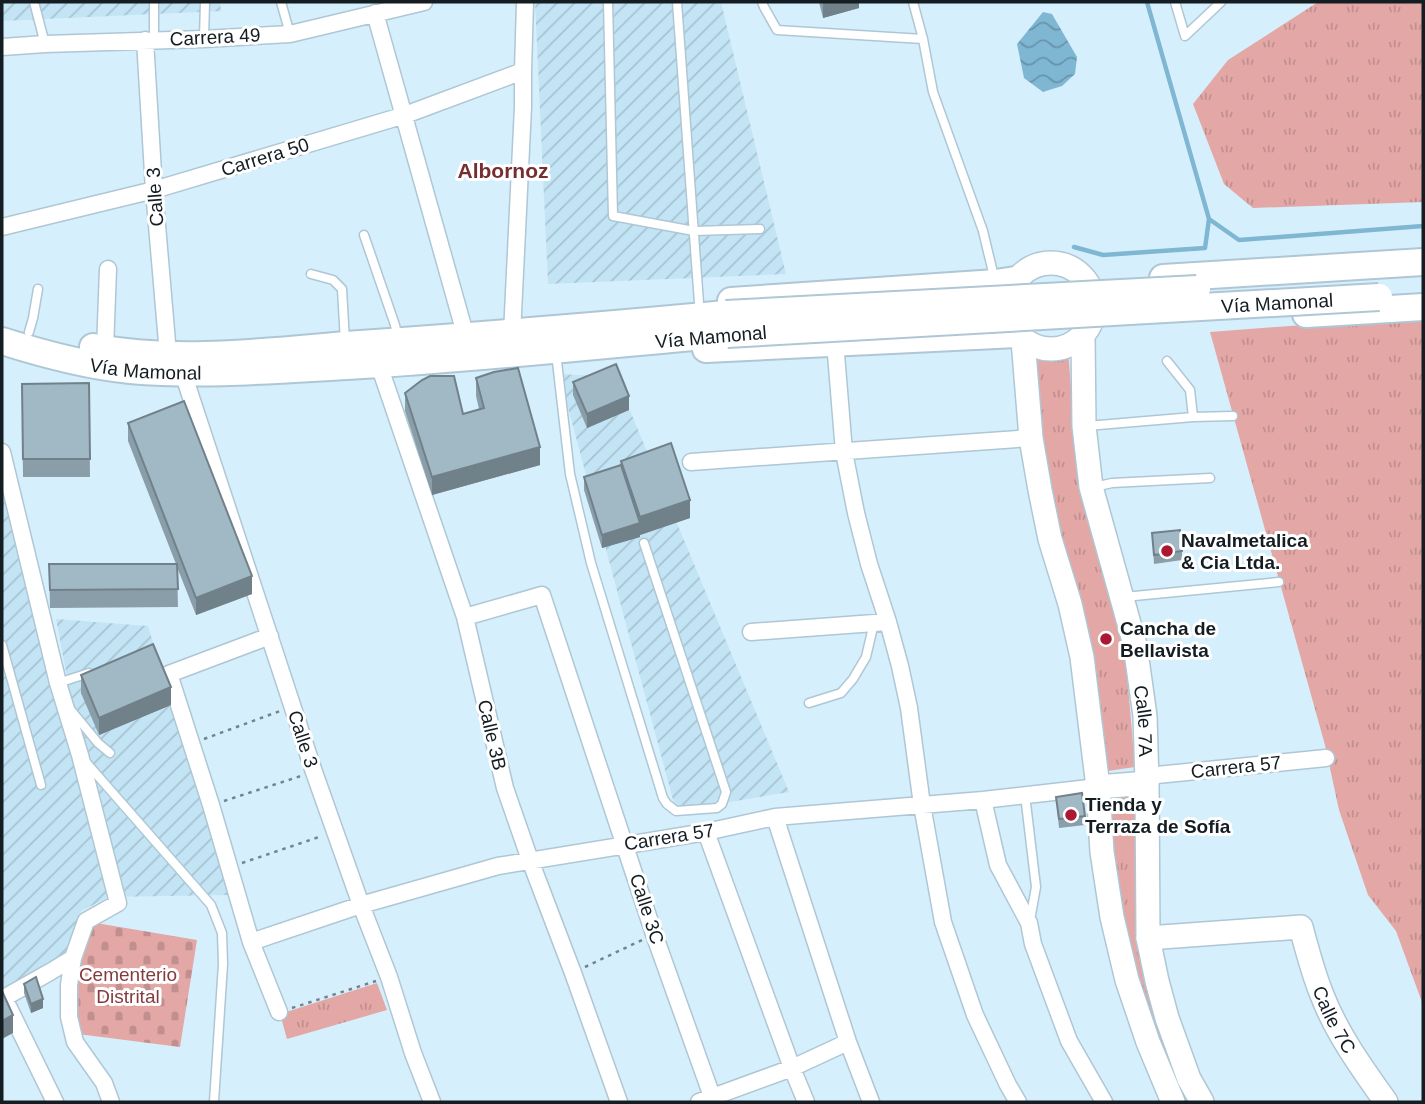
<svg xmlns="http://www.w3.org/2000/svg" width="1425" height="1104" font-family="Helvetica,sans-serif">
<defs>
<pattern id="industrial-furrows" width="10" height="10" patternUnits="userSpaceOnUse" patternTransform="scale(1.75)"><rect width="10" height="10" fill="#c3e4f5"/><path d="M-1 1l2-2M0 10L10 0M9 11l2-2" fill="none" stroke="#a7c3d2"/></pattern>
<pattern id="grass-tufts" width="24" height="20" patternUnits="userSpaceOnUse" patternTransform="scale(1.75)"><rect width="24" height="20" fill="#e3a7a6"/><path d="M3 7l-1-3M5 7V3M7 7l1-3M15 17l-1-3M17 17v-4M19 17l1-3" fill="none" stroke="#c28f8f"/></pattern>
<pattern id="cemetery-stones" width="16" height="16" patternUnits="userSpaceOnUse" patternTransform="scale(1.75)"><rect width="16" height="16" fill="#e3a7a6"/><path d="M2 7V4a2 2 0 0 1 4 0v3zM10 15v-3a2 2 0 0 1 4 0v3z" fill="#c28f8f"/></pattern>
<pattern id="water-waves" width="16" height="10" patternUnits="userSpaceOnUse" patternTransform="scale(1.75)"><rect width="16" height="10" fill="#7fb7d3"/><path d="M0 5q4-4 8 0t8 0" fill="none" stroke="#6794ab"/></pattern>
</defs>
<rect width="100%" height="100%" fill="#d6effc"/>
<path fill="url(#industrial-furrows)" d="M2 2H220L221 11 2 21Z
M535 2H721L786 274 548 284Z
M559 374 616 377 789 792 676 811Z
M2 436 75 719 56 619 148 626 229 895 109 897 81 911 70 958 2 998Z"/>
<path fill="url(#grass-tufts)" d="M1318 2H1423V202L1253 208 1224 184 1193 104 1228 60Z
M1423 316V1005L1396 931 1368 895 1339 810 1325 745 1210 332Z
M1028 349C1044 355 1052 358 1068 349L1074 427 1082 490 1090 527 1125 651 1135 767 1101 772 1059 551Z
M1137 792 1141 939 1196 1102H1181L1149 1024 1126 943 1103 794Z
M377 983 387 1010 287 1039 280 1014Z"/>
<path fill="url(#cemetery-stones)" d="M78 920 197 940 180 1047 70 1033 65 982Z"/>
<path fill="#e3a7a6" d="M1112 611 1124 661 1100 667 1088 617Z"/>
<path fill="url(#water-waves)" d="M1043 12 1052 14 1077 57 1075 74 1062 86 1043 92 1024 78 1017 44Z"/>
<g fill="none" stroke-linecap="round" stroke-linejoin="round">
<path stroke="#7fb7d3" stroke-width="4.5" d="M1209 219 1239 240 1423 226
M1074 247 1103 255 1205 248 1209 219 1147 2"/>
<g stroke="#afc7d4" stroke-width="11">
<path id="lane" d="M34 2 45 44
M281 2 290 34
M608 2 613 216 694 231 760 229
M677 2 699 303
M762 2 764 7 777 30 923 39
M913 2 923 39 933 92 983 231 995 281
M1175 2 1185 36 1221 2
M204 39 205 2
M154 40V2
M364 235 395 325 398 339
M311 274 333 280 342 289 345 342
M29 332 33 318 38 289
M556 353 570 474 591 563 663 798 667 804 676 811 717 808 722 804 726 792 644 543
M1167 361 1190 390 1193 417
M1087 426 1193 417 1233 416
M1094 487 1112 483 1210 478
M1124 597 1279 582
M2 645 41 785
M58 683 89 673
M809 703 841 693 853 679 866 657 874 623
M70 709 98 743 110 753
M84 760 211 905 222 933 223 964 214 1102
M1025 795 1036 887 1030 920"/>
</g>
<g stroke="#afc7d4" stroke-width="19">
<path id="street" d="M375 13 466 337
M145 40 154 190 168 354
M2 47 45 44 204 39 290 34 424 2
M2 227 154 190 405 115 523 71
M512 334 523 107V71L525 2
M835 342 844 452 856 513 869 564 888 622 900 666 909 708 922 805 943 922 975 1015 1008 1085 1018 1102
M105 349 108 269
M379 365 465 617 505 788 530 860 573 973 619 1102
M183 373 314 772 361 905 389 977 413 1053 432 1102
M2 452 58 683 80 755 118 903 86 921 73 958 69 985V1017L75 1042 104 1083 111 1102
M691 462 1031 438
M465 617 542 595 654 934 714 1102
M751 632 888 622
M270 636 169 674 211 805 251 942 279 1012
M1147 776 1326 758
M983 800 998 865 1029 923 1033 944 1069 1041 1104 1102
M775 817 848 1042 871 1102
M706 832 792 1068 806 1102
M251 942 361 905 498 866 706 832 775 817 983 800 1098 787
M4 998 55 1102
M2 999 50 972 73 958
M699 1102 792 1068 848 1042"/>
</g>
<g stroke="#afc7d4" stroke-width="26">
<g id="secondary">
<circle cx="1051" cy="306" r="43"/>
<path id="s1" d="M1083 336 1084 426 1091 487 1135 645 1145 716 1147 783 1148 938 1157 981 1167 1018 1189 1079 1202 1102"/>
<path d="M1023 340 1031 438 1040 490 1050 539 1070 604 1082 657 1098 787 1102 852 1112 917 1127 980 1148 1042 1173 1102"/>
<path d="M1098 787 1147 783"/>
<path id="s2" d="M1148 938 1301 927C1307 950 1313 973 1322 995 1337 1034 1362 1068 1386 1102"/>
</g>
</g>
<g stroke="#afc7d4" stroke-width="30">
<g id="primary">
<path d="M1163 278 1423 262"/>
<path d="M731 301 996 283 1015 280"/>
<path d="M1306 314 1423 307"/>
<path id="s3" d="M2 341C43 354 87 366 130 370 203 376 275 370 347 366 474 359 600 345 727 334"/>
<path d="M93 347C174 363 264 352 346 345 473 336 599 326 726 314"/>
<path d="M706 349 1017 334"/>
</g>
</g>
<path stroke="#73848d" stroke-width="2.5" stroke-dasharray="3.5 5" stroke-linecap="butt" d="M204 739 280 711
M224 801 301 776
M242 863 322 836
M585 967 642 940
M292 1008 376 981"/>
<use href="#lane" stroke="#fff" stroke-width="8"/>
<use href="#street" stroke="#fff" stroke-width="16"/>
<use href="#secondary" stroke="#fff" stroke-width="23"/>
<use href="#primary" stroke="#fff" stroke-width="26"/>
<g stroke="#afc7d4" stroke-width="30" stroke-linecap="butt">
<g id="primary-bridge">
<path d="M726 314 1197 289"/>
<path id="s4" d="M727 334 1379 297"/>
</g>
</g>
<use href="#primary-bridge" stroke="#fff" stroke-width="26"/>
</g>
<path fill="#8a9ea9" d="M819 2H859V8L823 18Z
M476 378 540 465 432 495 405 411V393L463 414 479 409 476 396Z
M573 382 629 410 587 428 573 395Z
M89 383 90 477H23L22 384Z
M128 423 252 594 196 615 177 567 178 607 50 608 49 564H176L128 441Z
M621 461 690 518 640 535V533V537L602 548 584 490V477L621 465Z
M1152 533 1182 551V560L1154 564Z
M81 675 171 705 99 735 81 693Z
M1056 797 1085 816V825L1059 828Z
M24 984 43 1008 31 1013 24 993Z"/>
<path fill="#71818a" d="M823 2H859V8L823 18Z
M629 396V410L587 428V414Z
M540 447V465L432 495V477Z
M690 500V518L640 535V517Z
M640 523V537L602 548V535Z
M252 576V594L196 615V598Z
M171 687V705L99 735V718Z
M43 999V1008L31 1013V1004Z
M13 1015V1033L2 1039V1021Z"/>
<path fill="#a1b8c5" stroke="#71818a" stroke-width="2" d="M616 364 629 396 587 414 573 382Z
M518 368 540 447 432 477 405 393 422 380 430 376H454L463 414 484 408 476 378 494 372Z
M89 383 90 459H23L22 384Z
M184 401 252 576 196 598 128 423Z
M671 443 690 500 640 517 621 461Z
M621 465 640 523 602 535 584 477Z
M1180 530 1182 551 1154 555 1152 533Z
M49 564H177L178 589 50 590Z
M153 644 171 687 99 718 81 675Z
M1082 793 1085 816 1059 819 1056 797Z
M36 977 43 999 31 1004 24 984Z
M2 991 13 1015 2 1021Z"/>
<g fill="#ac1731" stroke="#fff" stroke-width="2.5">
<circle cx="1167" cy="551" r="7"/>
<circle cx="1106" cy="639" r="7"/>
<circle cx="1071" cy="815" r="7"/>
</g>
<g text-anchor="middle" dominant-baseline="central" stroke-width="6" stroke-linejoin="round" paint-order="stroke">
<g font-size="19" fill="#141d22" stroke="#fff">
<text transform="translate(215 37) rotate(-3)">Carrera 49</text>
<text transform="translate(265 157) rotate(-17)">Carrera 50</text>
<text transform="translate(155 197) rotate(-94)">Calle 3</text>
<text stroke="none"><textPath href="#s4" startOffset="551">Vía Mamonal</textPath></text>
<text transform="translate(711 337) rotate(-5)">Vía Mamonal</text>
<text stroke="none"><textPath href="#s3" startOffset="147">Vía Mamonal</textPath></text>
<text stroke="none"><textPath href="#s1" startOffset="392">Calle 7A</textPath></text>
<text transform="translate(492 735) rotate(77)">Calle 3B</text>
<text transform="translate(303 739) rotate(72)">Calle 3</text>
<text transform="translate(1236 767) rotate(-6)">Carrera 57</text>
<text transform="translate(669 837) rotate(-9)">Carrera 57</text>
<text transform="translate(647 909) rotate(72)">Calle 3C</text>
<text stroke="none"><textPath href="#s2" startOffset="252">Calle 7C</textPath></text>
</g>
<g font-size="19" font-weight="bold" fill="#141d22" stroke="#fff" text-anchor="start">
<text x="1181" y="540">Navalmetalica<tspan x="1181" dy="22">&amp; Cia Ltda.</tspan></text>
<text x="1120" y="628">Cancha de<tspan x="1120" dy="22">Bellavista</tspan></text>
<text x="1085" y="804">Tienda y<tspan x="1085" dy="22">Terraza de Sofía</tspan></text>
</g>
<g font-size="19" fill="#853b3e" stroke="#fff">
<text x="128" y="974">Cementerio<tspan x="128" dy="22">Distrital</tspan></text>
</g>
<g font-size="21" font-weight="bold" fill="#752e32" stroke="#fff">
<text x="503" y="170">Albornoz</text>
</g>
</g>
<rect width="1425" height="1104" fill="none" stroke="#141d22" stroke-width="7"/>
</svg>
